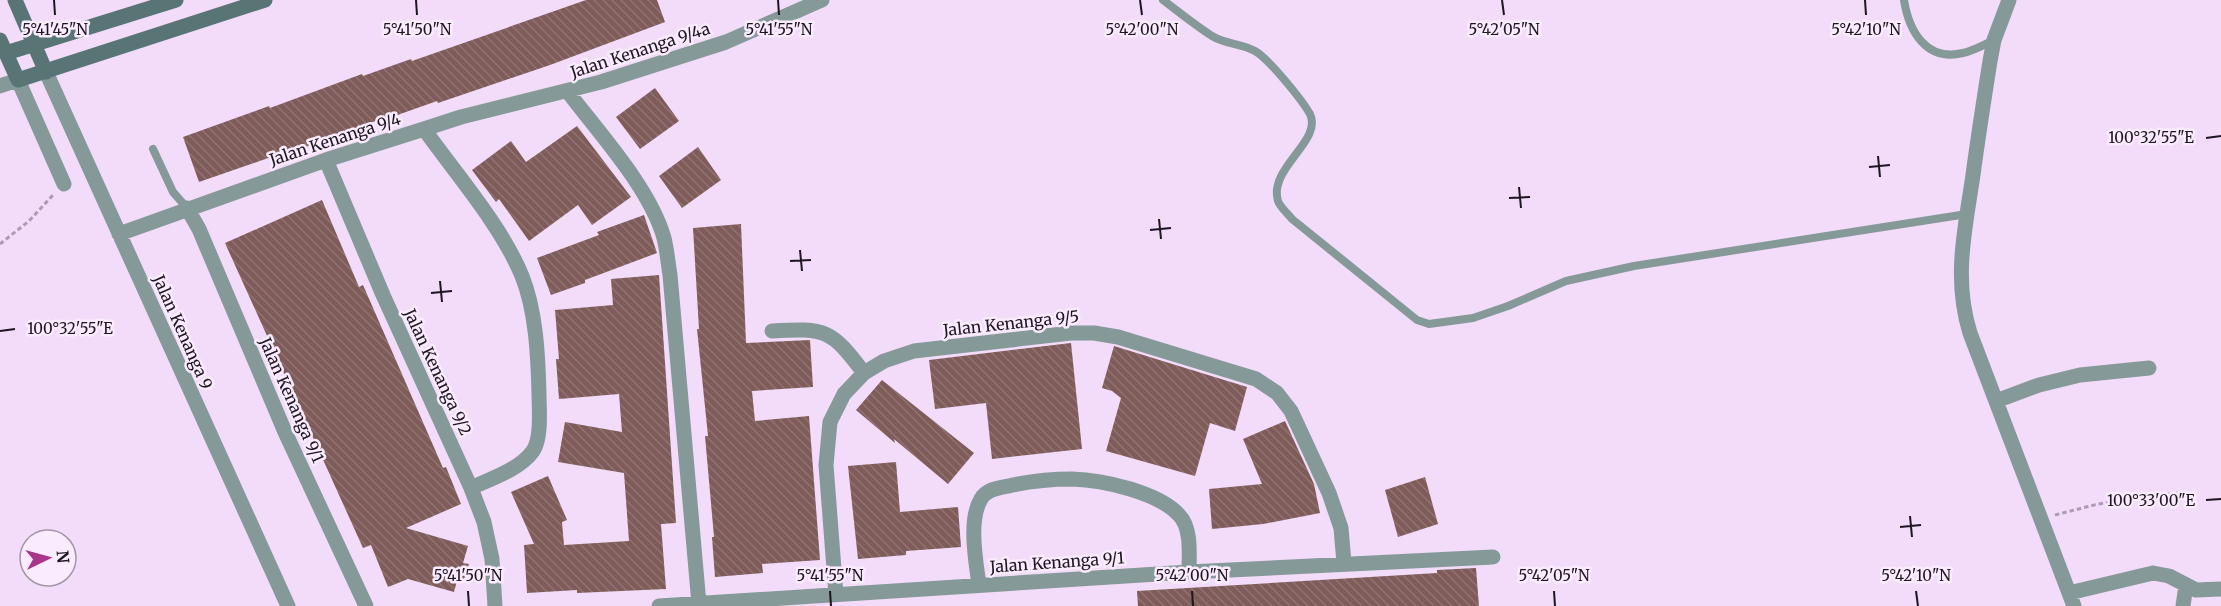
<svg xmlns="http://www.w3.org/2000/svg" width="2221" height="606" font-family="Merriweather,serif">
<defs>
<pattern id="building-back-hatch" width="6" height="6" patternUnits="userSpaceOnUse" patternTransform="scale(1.5)"><rect width="6" height="6" fill="#7f5c59"/><path d="M-1 5l2 2M0 0l6 6M5-1l2 2" fill="none" stroke="#8e7372"/></pattern>
</defs>
<rect width="100%" height="100%" fill="#f2dcf9"/>
<path fill="url(#building-back-hatch)" d="M586 0H657L665 22 550 65 438 103 437 101 389 118V116L295 151 294 149 199 182 183 137 269 106 270 108 362 74 363 76 411 59 412 61Z
M655 88 679 121 640 149 616 117Z
M577 126 631 197 592 225 578 205 529 241 499 199 496 202 472 170 511 141 526 162Z
M698 147 721 180 682 208 659 176Z
M322 200 359 287 363 285 443 468 446 467 461 504 406 528 468 546 463 563 469 564 464 579 458 577 454 592 408 579 388 587 371 545 363 548 225 243Z
M644 215 657 253 585 280V283L551 295 537 258 599 235 597 232Z
M741 224 746 343 810 340 813 387 752 391 755 421 809 416 820 560 762 564 763 573 715 577 712 537H714L705 436H708L697 329H699L693 228Z
M659 275 676 523 661 524 666 589 577 593V590L527 593 524 545 534 544 511 492 548 476 567 520 562 522 564 545 629 541 624 473 558 462 565 422 622 432 619 394 559 399 556 359H559L555 310 613 305 611 279Z
M1071 343 1082 449 992 459 986 403 935 409 929 360Z
M1114 346 1247 387 1235 431 1210 423 1195 476 1106 451 1121 398 1112 391 1102 388Z
M882 380 974 453 948 484 894 439 895 443 856 410Z
M1285 421 1314 484 1320 513 1263 524 1212 529 1209 489 1262 484 1243 439Z
M896 462 900 512 958 507 961 547 906 551V555L858 559 848 466Z
M1425 477 1438 524 1398 537 1385 490Z
M1476 568 1479 606H1138L1137 591 1437 573V570Z"/>
<g fill="none" stroke-linecap="round" stroke-linejoin="round">
<path stroke="#ac9bb2" stroke-width="3" stroke-dasharray="4.5 3" stroke-linecap="butt" d="M0 244 29 221 54 194
M2055 515 2098 504 2185 492"/>
<path stroke="#869999" stroke-width="8" d="M1163 0C1179 12 1195 25 1212 36 1225 44 1242 44 1255 51 1269 59 1302 100 1310 114 1323 141 1268 168 1278 201 1280 207 1288 214 1292 219L1417 320 1429 324 1473 318 1508 306 1566 281 1634 266 1967 214
M1904 0C1909 31 1926 62 1963 53 1973 51 1984 45 1994 40
M153 149 173 192 187 208"/>
<path stroke="#869999" stroke-width="15" d="M2009 0 1994 40 1990 61C1984 99 1978 137 1973 175 1965 230 1953 278 1970 333L2074 606
M46 72 288 606
M0 86 18 80 64 184
M568 92C599 133 650 188 664 238 667 250 668 263 670 275L699 604
M424 129C456 174 501 225 522 276 536 311 538 355 539 393 539 408 542 438 533 451 519 470 492 478 471 488
M326 160 383 295 471 488 484 522 492 559 495 606
M187 208 199 229 285 432 366 606
M119 234 326 160 424 129 461 117 601 82 726 42 822 0
M772 331C826 328 831 329 864 373
M1996 401 2039 385 2080 375 2149 368
M979 585C976 562 968 520 981 499 987 488 1001 488 1013 485 1032 481 1052 479 1072 479 1103 480 1158 492 1179 515 1192 528 1189 555 1189 572
M2069 593 2153 573 2169 576 2196 590 2221 589
M836 595 826 465 830 422 844 394 864 373 884 361 914 351 1071 333H1094L1118 337 1256 379 1277 393 1291 411 1329 493 1341 528 1344 563
M659 606 1189 572 1493 557
M2183 606 2186 585"/>
<path stroke="#597475" stroke-width="15" d="M15 0 46 72
M0 40 18 80 265 0
M6 53 176 0"/>
</g>
<path fill="none" stroke="#1d151f" stroke-width="2" d="M54 0 55 15M416 0 417 15M778 0 779 15M1140 0 1142 15M1502 0 1504 15M1865 0 1866 15M2206 138 2221 136M1878 156 1880 177M1869 167 1890 165M1519 187 1521 208M1509 198 1530 197M1159 219 1161 239M1150 230 1171 228M800 250 802 271M790 261 811 260M440 281 442 302M431 293 452 291M0 331 15 329M2206 500 2221 499M1910 516 1912 537M1900 527 1921 525M468 591 469 606M830 591 831 606M1192 591 1193 606M1554 591 1555 606M1916 591 1918 606"/>
<g text-anchor="middle" dominant-baseline="central" stroke-width="5" stroke-linejoin="round" paint-order="stroke">
<g font-size="16" fill="#1d151f" stroke="#faecfe">
<text transform="translate(640 50) rotate(-18)">Jalan Kenanga 9/4a</text>
<text transform="translate(335 139) rotate(-18)">Jalan Kenanga 9/4</text>
<text transform="translate(1011 323) rotate(-6)">Jalan Kenanga 9/5</text>
<text transform="translate(183 332) rotate(66)">Jalan Kenanga 9</text>
<text transform="translate(438 372) rotate(65)">Jalan Kenanga 9/2</text>
<text transform="translate(292 400) rotate(66)">Jalan Kenanga 9/1</text>
<text transform="translate(1057 562) rotate(-4)">Jalan Kenanga 9/1</text>
</g>
</g>
<g font-size="15" text-anchor="middle" fill="#1d151f" stroke="#faecfe" stroke-width="5" stroke-linejoin="round" paint-order="stroke">
<text x="55" y="35">5°41'45"N</text>
<text x="417" y="35">5°41'50"N</text>
<text x="779" y="35">5°41'55"N</text>
<text x="1142" y="35">5°42'00"N</text>
<text x="1504" y="35">5°42'05"N</text>
<text x="1866" y="35">5°42'10"N</text>
<text x="2151" y="143">100°32'55"E</text>
<text x="70" y="334">100°32'55"E</text>
<text x="2151" y="506">100°33'00"E</text>
<text x="468" y="581">5°41'50"N</text>
<text x="830" y="581">5°41'55"N</text>
<text x="1192" y="581">5°42'00"N</text>
<text x="1554" y="581">5°42'05"N</text>
<text x="1916" y="581">5°42'10"N</text>
</g>
<g transform="translate(48 558) rotate(85)"><circle r="28" fill="#faecfe" stroke="#a296a5" stroke-width="1.5"/>
<path d="M0-4.5L10 22L0 15L-10 22Z" fill="#ab348b"/>
<text y="-9" font-size="16" font-weight="bold" text-anchor="middle" fill="#1d151f">N</text>
</g>
</svg>
